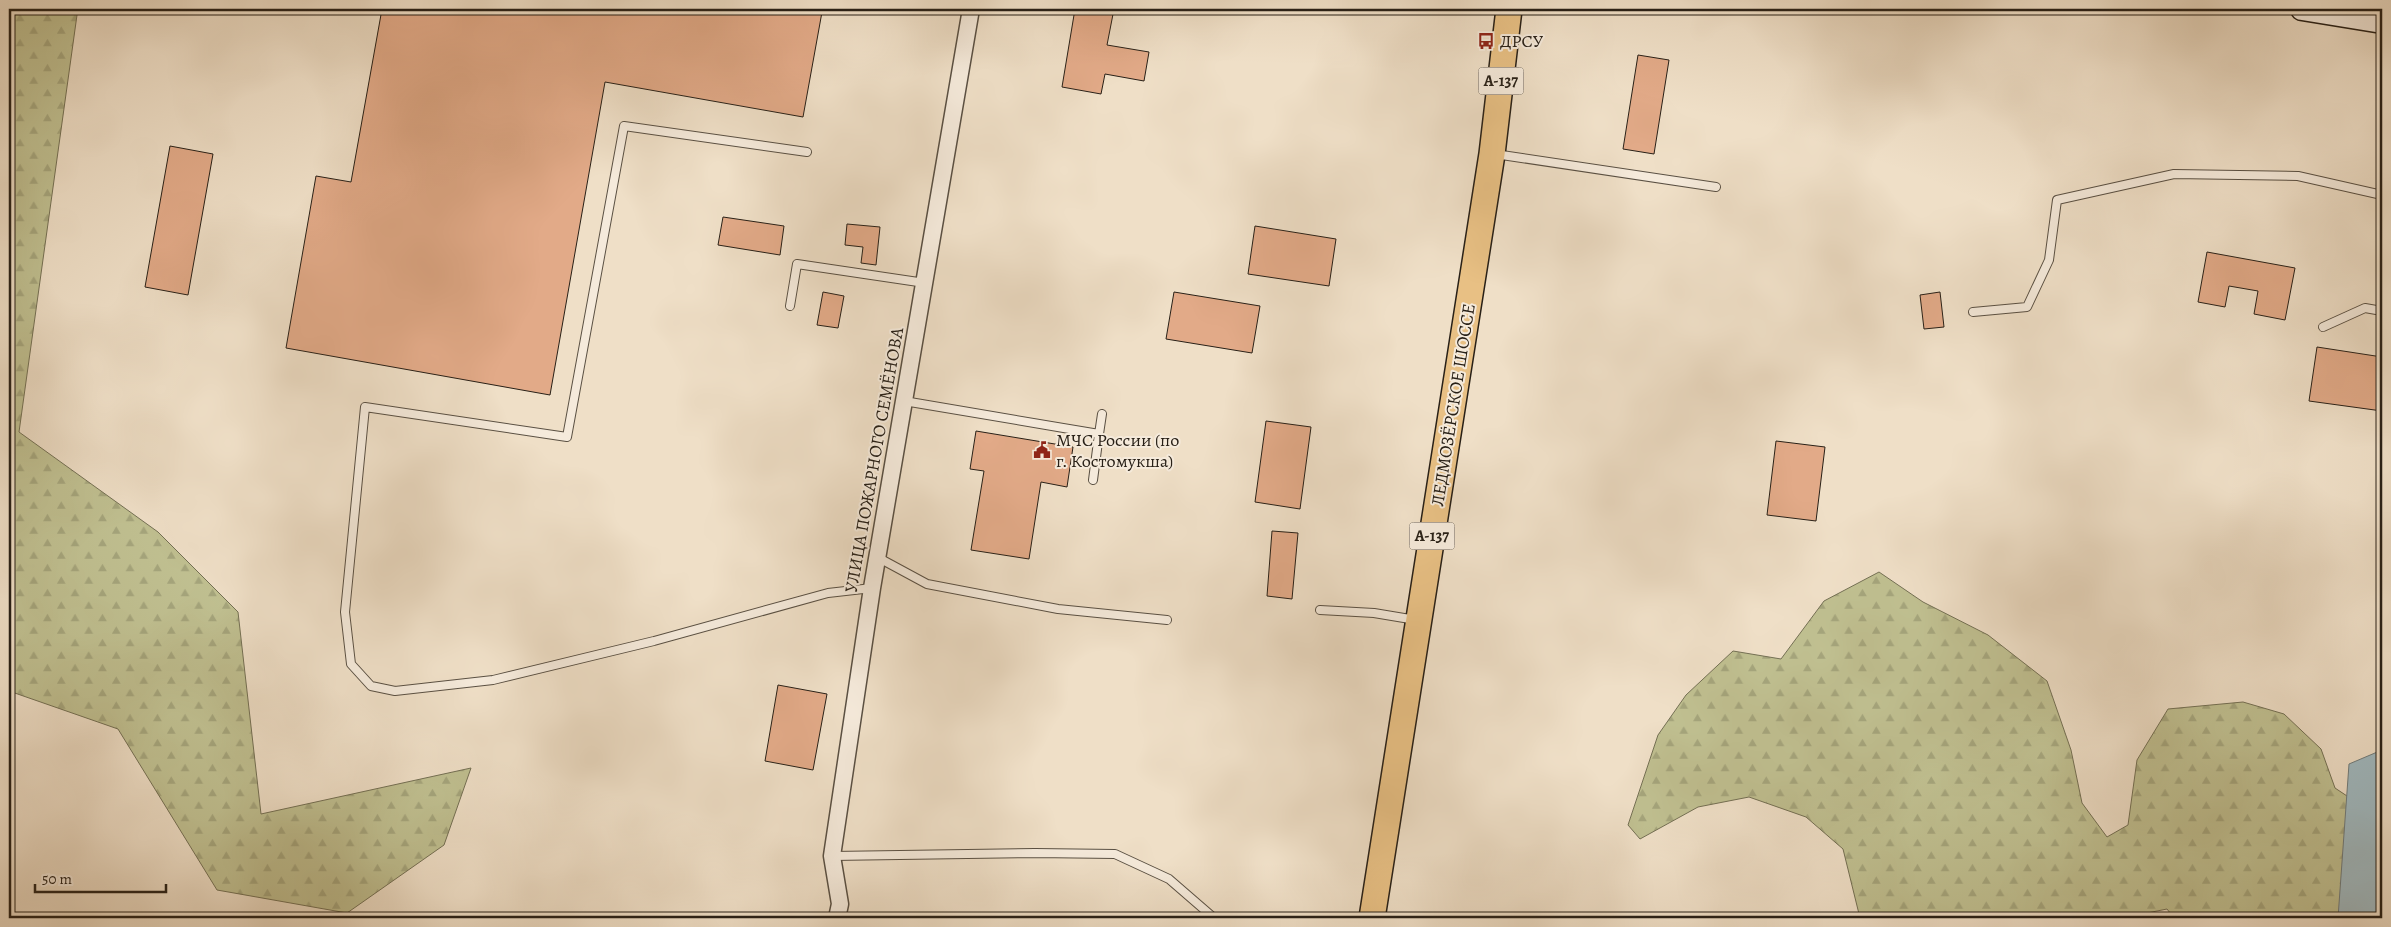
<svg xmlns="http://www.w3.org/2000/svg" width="2391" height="927" font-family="Alegreya,serif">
<defs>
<pattern id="forest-firs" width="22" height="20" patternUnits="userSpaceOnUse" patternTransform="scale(1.25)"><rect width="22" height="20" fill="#c0c091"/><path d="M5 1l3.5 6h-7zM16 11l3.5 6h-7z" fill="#a5a57c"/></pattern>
</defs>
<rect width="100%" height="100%" fill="#efdfc7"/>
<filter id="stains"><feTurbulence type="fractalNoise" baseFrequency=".004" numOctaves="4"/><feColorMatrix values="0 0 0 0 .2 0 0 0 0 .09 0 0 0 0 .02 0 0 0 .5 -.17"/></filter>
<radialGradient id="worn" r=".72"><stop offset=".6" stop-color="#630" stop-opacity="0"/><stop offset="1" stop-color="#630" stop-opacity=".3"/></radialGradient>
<path fill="url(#forest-firs)" stroke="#747054" d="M9 9H81L77 15 19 432 158 532 238 612 261 814 471 768 444 845 347 913 217 890 118 729 9 691Z
M1879 572 1923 602 1988 635 2047 681 2071 750 2082 803 2107 837 2128 825 2137 760 2168 709 2243 702 2284 714 2321 749 2335 788 2353 800 2345 918H2174L2167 909 2122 918H1860L1843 849 1806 817 1749 797 1698 807 1640 839 1628 825 1658 735 1686 695 1733 651 1781 659 1824 601Z"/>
<path fill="#a0b9c0" stroke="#707c7c" d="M2382 750V918H2338L2349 764Z"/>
<path fill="#e2aa88" stroke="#282017" d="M382 9H805L822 12 803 117 605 82 550 395 286 348 316 176 351 182Z
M1075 9H1114L1107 45 1149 52 1144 81 1105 74 1101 94 1062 87Z
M1638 55 1669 60 1654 154 1623 149Z
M170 146 213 154 188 295 145 287Z
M723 217 784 226 780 255 718 245Z
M847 224 880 227 876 265 861 263 863 247 845 245Z
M1255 226 1336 239 1329 286 1248 274Z
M2207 252 2295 268 2285 320 2254 314 2258 291 2229 286 2225 307 2198 302Z
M823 292 844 296 838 328 817 325Z
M1174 292 1260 306 1252 353 1166 339Z
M1940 292 1944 327 1924 329 1920 295Z
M2317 347 2382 357V411L2309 401Z
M1266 421 1311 427 1300 509 1255 502Z
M976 431 1073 447 1067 487 1041 482 1029 559 971 550 984 471 970 469Z
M1776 441 1825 447 1816 521 1767 515Z
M1272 531 1298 533 1292 599 1267 596Z
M778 685 827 694 813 770 765 761Z"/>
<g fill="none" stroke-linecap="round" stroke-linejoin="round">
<g stroke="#5a5043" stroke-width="10">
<path id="service" d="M807 152 624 126 567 437 365 407 345 612 351 664 371 686 395 691 493 680 654 641 828 593 872 588
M1495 154 1716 187
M790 306 797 264 925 283
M1973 312 2027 307 2049 260 2057 200 2174 174 2298 176 2382 195
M2323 327 2365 308 2382 311
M904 401 1099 434 1102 414
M1093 480 1099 434
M877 557 927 584 1058 609 1167 620
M1320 610 1374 613 1416 620
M832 856 1035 853 1115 854 1169 879 1214 918"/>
</g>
<g stroke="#5a5043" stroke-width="19">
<path id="minor" d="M837 918 840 904 832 856 872 588 971 9"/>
</g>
<g stroke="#282017" stroke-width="25">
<path id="secondary" d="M2302 9 2382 22"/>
</g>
<g stroke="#282017" stroke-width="28">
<path id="primary" d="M1372 918 1492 154 1509 9"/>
</g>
<use href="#service" stroke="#f5eadb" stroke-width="8"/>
<use href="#minor" stroke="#f5eadb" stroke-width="16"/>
<use href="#secondary" stroke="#f5eadb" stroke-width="22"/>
<use href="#primary" stroke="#e8c084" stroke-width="25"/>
</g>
<defs>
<g id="bus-bare" transform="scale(1.35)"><path d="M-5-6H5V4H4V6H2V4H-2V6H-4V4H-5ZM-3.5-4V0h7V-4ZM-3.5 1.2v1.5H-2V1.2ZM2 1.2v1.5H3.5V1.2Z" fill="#8f2418" stroke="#f5eadb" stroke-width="2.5" paint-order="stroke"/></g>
<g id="civic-bare" transform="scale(1.35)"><path d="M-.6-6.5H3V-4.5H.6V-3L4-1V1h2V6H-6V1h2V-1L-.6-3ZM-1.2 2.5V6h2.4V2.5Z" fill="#8f2418" stroke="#f5eadb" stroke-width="2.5" paint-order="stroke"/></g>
</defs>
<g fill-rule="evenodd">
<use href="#bus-bare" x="1486" y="41"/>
<use href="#civic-bare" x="1042" y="450"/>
</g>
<g text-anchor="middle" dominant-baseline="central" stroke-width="4" stroke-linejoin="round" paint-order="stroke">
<g fill="#f5eadb" stroke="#665d52" stroke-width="1">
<rect x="1478.5" y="67.5" width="45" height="27" rx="4"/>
<rect x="1409.5" y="522.5" width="45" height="27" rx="4"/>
</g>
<g font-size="16" font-weight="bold" fill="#282017">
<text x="1501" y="81">А-137</text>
<text x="1432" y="536">А-137</text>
</g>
<g font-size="18" fill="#282017" stroke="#f5eadb" text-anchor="start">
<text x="1500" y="41">ДРСУ</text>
<text x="1056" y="440">МЧС России (по<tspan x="1056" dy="21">г. Костомукша)</tspan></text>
</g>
<g font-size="18" fill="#282017" stroke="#f5eadb">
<text transform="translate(1453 405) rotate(-81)">ЛЕДМОЗЁРСКОЕ ШОССЕ</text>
<text transform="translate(874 460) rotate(-80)">УЛИЦА ПОЖАРНОГО СЕМЁНОВА</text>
</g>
</g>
<rect width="2391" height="927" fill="none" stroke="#efdfc7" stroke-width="30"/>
<rect x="10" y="10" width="2371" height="907" fill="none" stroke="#282017" stroke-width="2.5"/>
<rect x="15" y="15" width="2361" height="897" fill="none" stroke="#282017"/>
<path d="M35 884v8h131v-8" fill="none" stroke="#282017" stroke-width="2.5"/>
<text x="42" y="884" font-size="15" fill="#282017" stroke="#f5eadb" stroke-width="4" paint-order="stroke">50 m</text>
<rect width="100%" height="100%" filter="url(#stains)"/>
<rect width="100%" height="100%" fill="url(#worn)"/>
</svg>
